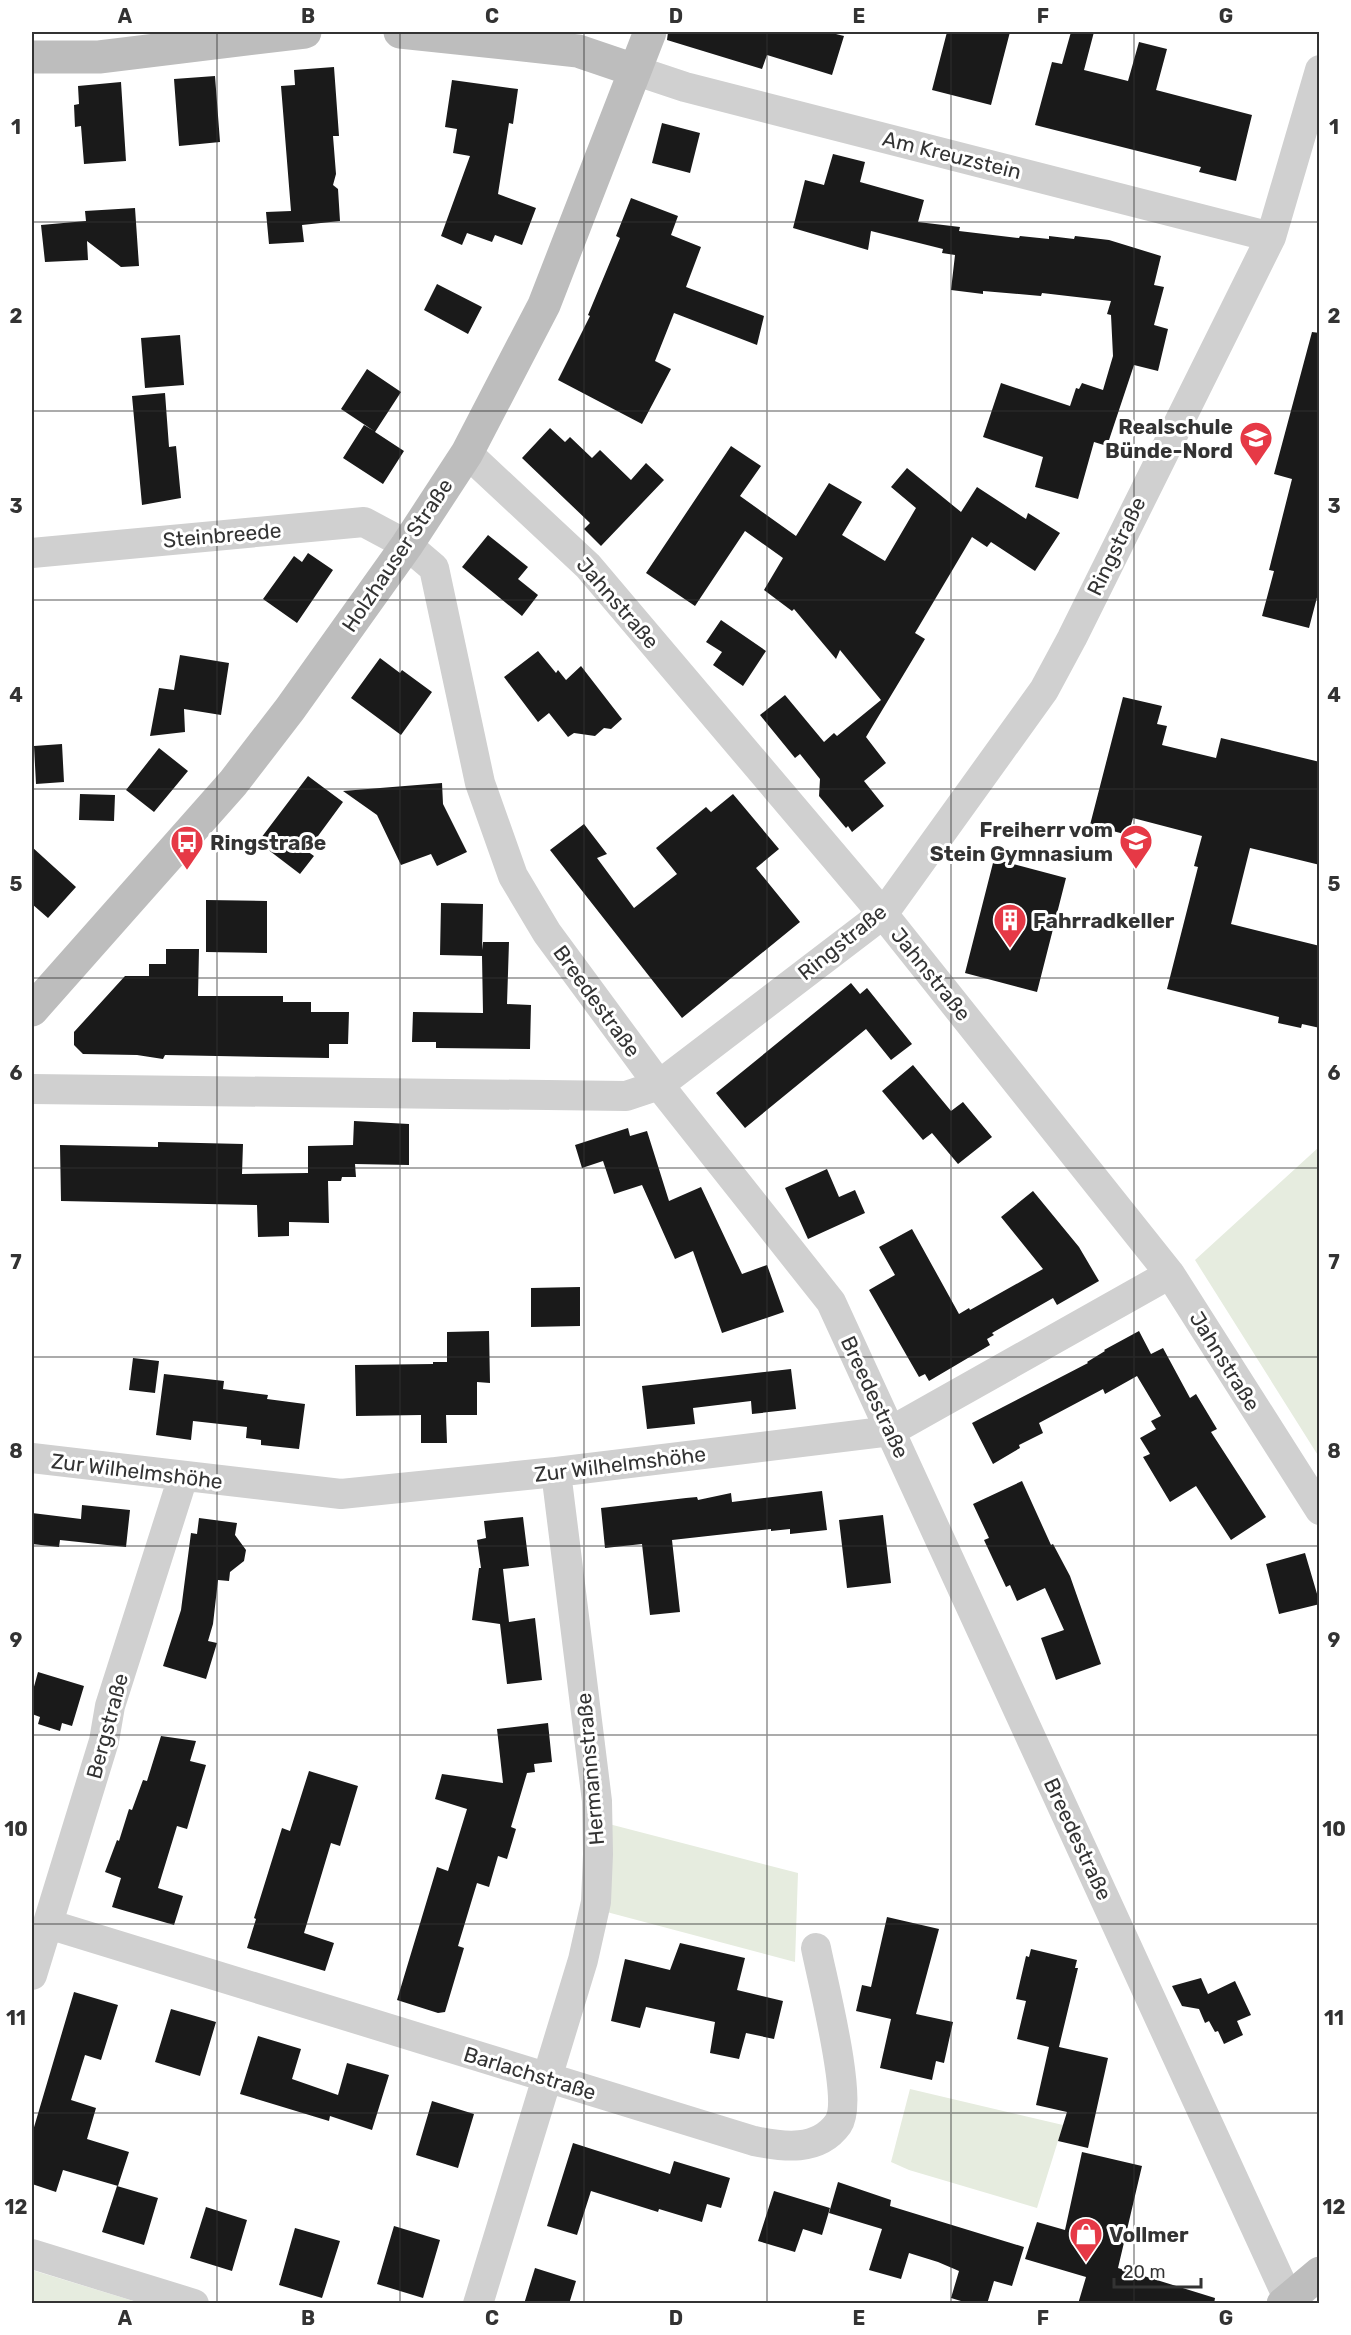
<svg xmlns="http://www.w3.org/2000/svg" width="1351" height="2335" font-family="Rubik,sans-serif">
<rect width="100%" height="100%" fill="#fff"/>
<path fill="#e6ecdf" d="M1319 1147V1457L1195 1260Z
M609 1824 798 1873 795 1962 603 1911Z
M910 2089 1063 2125 1037 2208 909 2170 891 2162Z
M32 2270 140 2303H32Z"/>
<path fill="#1a1a1a" d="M668 32H828L844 36 832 75 767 55 762 69 667 40Z
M947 32H1010L991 105 932 90Z
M1071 32H1094L1084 70 1128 81 1139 42 1167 49 1156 90 1252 115 1236 181 1199 172 1201 167 1035 125 1052 62 1062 64Z
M334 67 339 136H333L336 174 333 185 338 189 340 221 302 225 304 242 269 244 266 212 291 211 281 86 295 85 294 70Z
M215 76 220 142 179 146 174 79Z
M452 80 518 89 513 124 509 123 498 194 536 208 522 245 495 235 492 242 467 233 462 245 441 236 470 156 453 153 457 129 445 127Z
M121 82 126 161 84 164 81 126 75 127 74 105 79 104 78 86Z
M662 123 700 133 690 173 652 163Z
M833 154 865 162 860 182 924 200 918 222 960 227 959 231 1019 238 1020 236 1049 239V236L1074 239 1075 236 1109 240 1161 256 1154 285 1164 287 1154 325 1168 329 1158 371 1134 365 1107 446 1094 442 1078 499 1035 487 1043 457 983 437 1001 383 1070 406 1076 388 1079 389 1082 383 1103 390 1113 356 1111 315 1107 314 1111 301 1042 293 1041 296 983 291V294L951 290 955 255 942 253 943 249 871 231 868 250 793 228 805 180 824 185Z
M631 198 678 216 671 235 701 247 686 287 764 316 757 345 674 313 655 361 671 369 642 424 558 380 590 316 588 315 620 238 616 236Z
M135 208 139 266 121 267 87 241 88 260 45 262 41 225 86 221 85 211Z
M437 284 482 307 468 334 424 310Z
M1312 332 1320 333V586L1309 628 1262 616 1274 571 1269 570 1292 479 1274 474Z
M180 335 184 385 145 388 141 338Z
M367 369 401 392 375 432 404 451 383 484 343 458 364 425 374 431 341 409Z
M165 393 169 447 176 446 181 498 142 505 132 396Z
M550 428 565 442 570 437 592 458 600 450 631 480 646 463 664 480 601 546 584 529 590 523 522 458Z
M731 446 761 466 740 496 796 536 829 483 862 502 842 535 885 561 916 508 891 487 907 468 961 512 977 487 1026 519 1028 513 1060 533 1035 571 991 542 987 547 972 537 915 633 925 639 866 737 886 763 864 781 884 806 852 832 848 826 846 828 819 796 820 779 800 754 795 758 760 715 785 695 824 742 834 733 837 736 881 700 840 650 836 659 794 609 792 611 764 590 783 558 745 531 695 606 646 573Z
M488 535 528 567 518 579 538 595 522 616 462 567Z
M308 553 333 570 297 623 263 599 294 556 302 562Z
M721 620 766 651 743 686 713 665 722 652 706 642Z
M538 651 556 673 558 670 566 680 581 666 622 719 611 729 604 728 595 736 574 733 568 737 549 713 538 722 504 677Z
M180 655 229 663 221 715 184 709 185 732 150 736 159 688 174 690Z
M380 658 400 673 402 670 432 692 401 735 351 698Z
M1123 697 1162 706 1157 724 1167 726 1162 745 1216 758 1221 738 1320 762V865L1250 848 1231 924 1320 946V1028L1302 1024 1301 1028 1278 1023 1279 1017 1167 989 1198 867 1194 866 1202 836 1133 818 1128 835 1090 825Z
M62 744 64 782 36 784 34 746Z
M159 748 188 771 154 812 126 790Z
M308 776 343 802 307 851 314 856 300 874 258 842Z
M442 783 443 804 467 852 437 866 431 854 401 865 377 815 343 791Z
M80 794 115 795 114 821 79 820Z
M733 794 779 849 756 868 800 922 682 1018 550 850 584 824 607 854 597 858 634 908 677 874 656 848 706 807 711 812Z
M32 847 76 887 48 918 32 904Z
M994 859 1066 878 1037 992 965 973Z
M206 900 267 901V953L206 952Z
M441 903 483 904 482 950 483 942H509L507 1004 531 1005 530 1049 436 1048V1042H412L413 1012 483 1013 482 956 440 955Z
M166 949H199L198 996H283V1002H311V1012H349L348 1044H329V1058L165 1055 163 1059 137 1055 83 1054 74 1045V1032L125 976H149V964H166Z
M851 983 860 994 867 988 912 1044 891 1060 866 1029 745 1128 716 1093Z
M913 1065 951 1111 963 1102 992 1137 958 1164 932 1133 923 1140 882 1091Z
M354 1121 409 1124V1165L355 1164 356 1177H342L341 1181H328L329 1223 289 1222V1236L258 1237 257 1205 61 1201 60 1145 158 1147V1142L243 1144 242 1174 308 1173V1146L353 1145Z
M628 1128 630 1136 647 1131 669 1201 701 1187 742 1274 767 1265 784 1312 722 1333 693 1251 675 1259 642 1185 614 1194 603 1161 582 1168 575 1145Z
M827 1169 839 1197 855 1190 865 1213 808 1239 785 1188Z
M1033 1191 1079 1247 1099 1281 1057 1305 1053 1298 992 1333 994 1335 987 1339 990 1345 929 1381 925 1374 919 1377 869 1290 895 1275 879 1247 912 1229 959 1314 969 1308 970 1310 1043 1269 1001 1217Z
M580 1287V1326L531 1327V1288Z
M489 1331 490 1383 477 1382V1415H446L447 1443H421V1415L356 1416 355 1365 433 1364V1362H447V1332Z
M1139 1331 1151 1354 1163 1348 1190 1398 1196 1394 1217 1429 1211 1432 1266 1517 1231 1540 1196 1486 1170 1502 1143 1457 1150 1454 1140 1438 1156 1429 1151 1421 1161 1416 1137 1376 1105 1394 1103 1389 1039 1423 1043 1433 1019 1445 1020 1448 993 1464 972 1423 1088 1363 1087 1362 1105 1351 1104 1350Z
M133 1358 159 1361 155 1393 129 1390Z
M791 1369 796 1409 752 1414 751 1401 693 1408 695 1424 647 1429 642 1386Z
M164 1374 224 1381 223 1389 268 1395 267 1399 305 1404 299 1449 261 1445V1440L246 1438 247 1427 193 1421 191 1440 156 1435Z
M1022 1481 1051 1545 1053 1544 1070 1576 1101 1664 1056 1680 1041 1638 1064 1630 1045 1588 1017 1601 1010 1585 1006 1587 984 1540 989 1538 973 1504Z
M822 1491 827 1530 790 1534V1529L771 1531V1529L672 1540 680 1612 650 1615 642 1544 605 1548 601 1508 686 1498 697 1497 698 1500 731 1493 732 1502Z
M82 1505 130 1510 126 1547 60 1540 59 1547 32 1544V1513L81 1519Z
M883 1515 891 1583 847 1588 839 1520Z
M523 1517 529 1566 503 1569 509 1622 535 1618 542 1680 507 1684 500 1624 472 1620 479 1568H481L477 1540 486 1538 484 1521Z
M199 1518 237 1523 235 1535 246 1550 244 1561 230 1572 229 1581 218 1580 213 1624 208 1641 217 1643 206 1679 163 1666 181 1610 191 1533 197 1534Z
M1305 1553 1320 1604 1279 1614 1266 1564Z
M38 1672 84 1686 72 1726 62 1723 60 1731 38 1724 40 1717 32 1714V1694Z
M548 1723 552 1762 534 1764 535 1772 527 1773 511 1827 516 1829 507 1859 498 1856 489 1887 477 1883 458 1946 464 1948 445 2012 438 2013 397 2000 437 1867 448 1871 467 1809 435 1799 442 1774 503 1783 497 1729Z
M161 1736 196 1741 190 1761 206 1765 187 1829 177 1826 158 1888 183 1896 174 1925 112 1907 121 1878 105 1872 117 1840 119 1841 129 1809 132 1810 143 1780 147 1781Z
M309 1771 358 1786 340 1846 331 1843 304 1933 334 1943 325 1971 247 1948 256 1919 254 1918 282 1828 290 1831Z
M887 1917 939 1929 916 2014 953 2022 944 2063 936 2061 932 2080 880 2068 891 2019 856 2011 862 1985 871 1987Z
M680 1943 745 1958 737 1990 783 2001 774 2039 746 2033 739 2059 710 2053 715 2022 646 2007 640 2028 611 2021 625 1959 670 1970Z
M1031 1949 1077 1960 1075 1968H1078L1059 2047 1108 2058 1088 2148 1058 2141 1067 2112 1036 2105 1049 2047 1017 2039 1026 2001 1016 1999 1026 1956 1029 1957Z
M1201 1978 1208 1994 1235 1981 1251 2015 1237 2021 1243 2035 1224 2044 1218 2031 1215 2032 1209 2021 1205 2023 1199 2009 1182 2006 1172 1986Z
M74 1992 118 2005 101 2060 85 2055 71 2100 96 2108 87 2139 129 2152 118 2186 63 2170 56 2192 32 2184V2134Z
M171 2009 216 2022 200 2076 155 2062Z
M258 2036 301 2049 292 2079 338 2095 347 2063 389 2075 372 2130 330 2116 329 2121 240 2094Z
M432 2101 474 2114 458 2168 416 2155Z
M573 2143 670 2174 674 2161 730 2178 721 2208 707 2204 702 2222 659 2209 658 2212 591 2191 577 2235 547 2226Z
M1082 2152 1142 2166 1118 2268 1215 2298 1214 2304H1078L1086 2277 1025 2259 1037 2222 1065 2230Z
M838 2182 891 2200 890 2206 1024 2247 1012 2286 994 2281 987 2304H971L951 2298 959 2271 938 2262 909 2253 901 2279 869 2270 882 2229 829 2213Z
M117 2186 158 2198 144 2245 102 2232Z
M774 2191 830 2208 822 2235 803 2229 795 2252 758 2241Z
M206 2207 247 2220 232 2271 190 2258Z
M394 2226 440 2240 423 2298 377 2284Z
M295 2228 340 2241 322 2298 279 2285Z
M535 2268 576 2281 569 2304H524Z"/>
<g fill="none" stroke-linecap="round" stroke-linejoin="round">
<path stroke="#d0d0d0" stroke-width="30" d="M634 70 685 87 1271 237
M467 453 588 566 883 914 1170 1274 1320 1510
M32 553 364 522 407 545 434 568 480 783 513 876 547 933 659 1085 831 1302 1288 2298
M32 1089 626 1096 659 1085 883 914 1044 690 1072 638 1271 237 1320 70
M32 1458 341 1494 556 1472 891 1431 1170 1274
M48 1924 754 2141C783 2147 818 2152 838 2124 854 2101 822 1979 816 1948
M32 1975 104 1741 110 1706 183 1477
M32 2254 194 2304
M478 2304 583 1960 596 1902 598 1854 597 1801 556 1472"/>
<path stroke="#bdbdbd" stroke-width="33" d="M400 32 578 51 634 70
M32 57H99L305 32
M32 1010 233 783 290 709 407 545 467 453 544 305 650 32
M1283 2304 1320 2273"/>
</g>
<path fill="none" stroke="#333" stroke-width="1.5" stroke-opacity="0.55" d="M217 32V2304M400 32V2304M584 32V2304M767 32V2304M951 32V2304M1134 32V2304M32 222H1320M32 411H1320M32 600H1320M32 789H1320M32 978H1320M32 1168H1320M32 1357H1320M32 1546H1320M32 1735H1320M32 1924H1320M32 2113H1320"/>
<defs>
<g id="school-pin" transform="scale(1.725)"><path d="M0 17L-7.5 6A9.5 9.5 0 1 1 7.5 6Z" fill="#e63946" stroke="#fff"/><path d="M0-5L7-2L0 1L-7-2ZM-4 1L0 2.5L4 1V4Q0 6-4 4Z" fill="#fff"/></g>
<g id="bus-pin" transform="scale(1.725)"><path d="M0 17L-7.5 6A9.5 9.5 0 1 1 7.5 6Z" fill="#e63946" stroke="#fff"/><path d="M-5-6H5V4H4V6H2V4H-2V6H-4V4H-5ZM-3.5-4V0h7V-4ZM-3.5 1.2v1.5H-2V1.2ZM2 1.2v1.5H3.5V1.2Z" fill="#fff"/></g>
<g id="building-pin" transform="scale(1.725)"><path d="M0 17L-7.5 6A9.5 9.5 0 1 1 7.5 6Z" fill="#e63946" stroke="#fff"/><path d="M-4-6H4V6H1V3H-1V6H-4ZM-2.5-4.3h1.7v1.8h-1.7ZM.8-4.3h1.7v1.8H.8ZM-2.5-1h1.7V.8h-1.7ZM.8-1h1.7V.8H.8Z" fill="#fff"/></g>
<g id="shop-pin" transform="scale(1.725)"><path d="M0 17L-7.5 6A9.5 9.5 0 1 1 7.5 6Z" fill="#e63946" stroke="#fff"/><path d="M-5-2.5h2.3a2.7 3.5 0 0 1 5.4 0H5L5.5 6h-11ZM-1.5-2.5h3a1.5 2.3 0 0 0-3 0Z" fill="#fff"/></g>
</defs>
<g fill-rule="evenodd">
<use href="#school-pin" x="1256" y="438"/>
<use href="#school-pin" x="1136" y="841"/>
<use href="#bus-pin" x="187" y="842"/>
<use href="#building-pin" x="1010" y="920"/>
<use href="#shop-pin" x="1086" y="2234"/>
</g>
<g text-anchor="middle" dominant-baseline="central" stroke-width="6" stroke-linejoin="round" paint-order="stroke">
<g font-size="21" fill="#333" stroke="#fff">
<text transform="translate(952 155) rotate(14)">Am Kreuzstein</text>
<text transform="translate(222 535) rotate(-5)">Steinbreede</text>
<text transform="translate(1116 546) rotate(-64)">Ringstraße</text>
<text transform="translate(397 555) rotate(-56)">Holzhauser Straße</text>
<text transform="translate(618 603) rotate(49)">Jahnstraße</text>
<text transform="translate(842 942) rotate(-39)">Ringstraße</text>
<text transform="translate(931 974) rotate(51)">Jahnstraße</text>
<text transform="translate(597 1001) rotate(54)">Breedestraße</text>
<text transform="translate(1225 1361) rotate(58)">Jahnstraße</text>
<text transform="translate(875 1397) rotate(65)">Breedestraße</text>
<text transform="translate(620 1464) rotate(-7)">Zur Wilhelmshöhe</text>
<text transform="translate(137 1471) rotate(7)">Zur Wilhelmshöhe</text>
<text transform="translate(107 1726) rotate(-75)">Bergstraße</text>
<text transform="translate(590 1769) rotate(-95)">Hermannstraße</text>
<text transform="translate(1078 1839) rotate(65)">Breedestraße</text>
<text transform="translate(530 2073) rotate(17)">Barlachstraße</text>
</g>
<g font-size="21" font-weight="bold" fill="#333" stroke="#fff" text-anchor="start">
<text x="1233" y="426" text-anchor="end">Realschule<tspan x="1233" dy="24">Bünde-Nord</tspan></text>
<text x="1113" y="829" text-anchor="end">Freiherr vom<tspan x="1113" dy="24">Stein Gymnasium</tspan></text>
<text x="210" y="842">Ringstraße</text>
<text x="1033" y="920">Fahrradkeller</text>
<text x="1109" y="2234">Vollmer</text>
</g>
</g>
<rect width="1351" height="2335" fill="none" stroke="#ffffff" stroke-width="66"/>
<path d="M1114 2278v9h87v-9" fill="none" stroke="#333333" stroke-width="3"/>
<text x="1123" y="2278" font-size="18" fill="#333333" stroke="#ffffff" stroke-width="4.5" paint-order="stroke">20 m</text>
<rect x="33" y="33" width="1285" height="2269" fill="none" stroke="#333" stroke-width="2"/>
<g font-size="20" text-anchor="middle" font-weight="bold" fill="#333">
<text x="125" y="23">A</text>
<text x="308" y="23">B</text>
<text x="492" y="23">C</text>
<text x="676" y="23">D</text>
<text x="859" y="23">E</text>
<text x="1043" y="23">F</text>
<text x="1226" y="23">G</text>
<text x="16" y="134">1</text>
<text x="1334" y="134">1</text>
<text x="16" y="323">2</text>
<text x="1334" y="323">2</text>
<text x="16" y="513">3</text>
<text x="1334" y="513">3</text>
<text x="16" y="702">4</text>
<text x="1334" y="702">4</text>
<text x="16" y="891">5</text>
<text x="1334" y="891">5</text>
<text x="16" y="1080">6</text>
<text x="1334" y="1080">6</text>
<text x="16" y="1269">7</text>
<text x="1334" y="1269">7</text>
<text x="16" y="1458">8</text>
<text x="1334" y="1458">8</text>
<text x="16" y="1647">9</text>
<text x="1334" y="1647">9</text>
<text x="16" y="1836">10</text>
<text x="1334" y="1836">10</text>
<text x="16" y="2025">11</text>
<text x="1334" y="2025">11</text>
<text x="16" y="2214">12</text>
<text x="1334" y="2214">12</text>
<text x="125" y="2325">A</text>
<text x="308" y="2325">B</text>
<text x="492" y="2325">C</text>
<text x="676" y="2325">D</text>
<text x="859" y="2325">E</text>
<text x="1043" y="2325">F</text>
<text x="1226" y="2325">G</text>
</g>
</svg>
